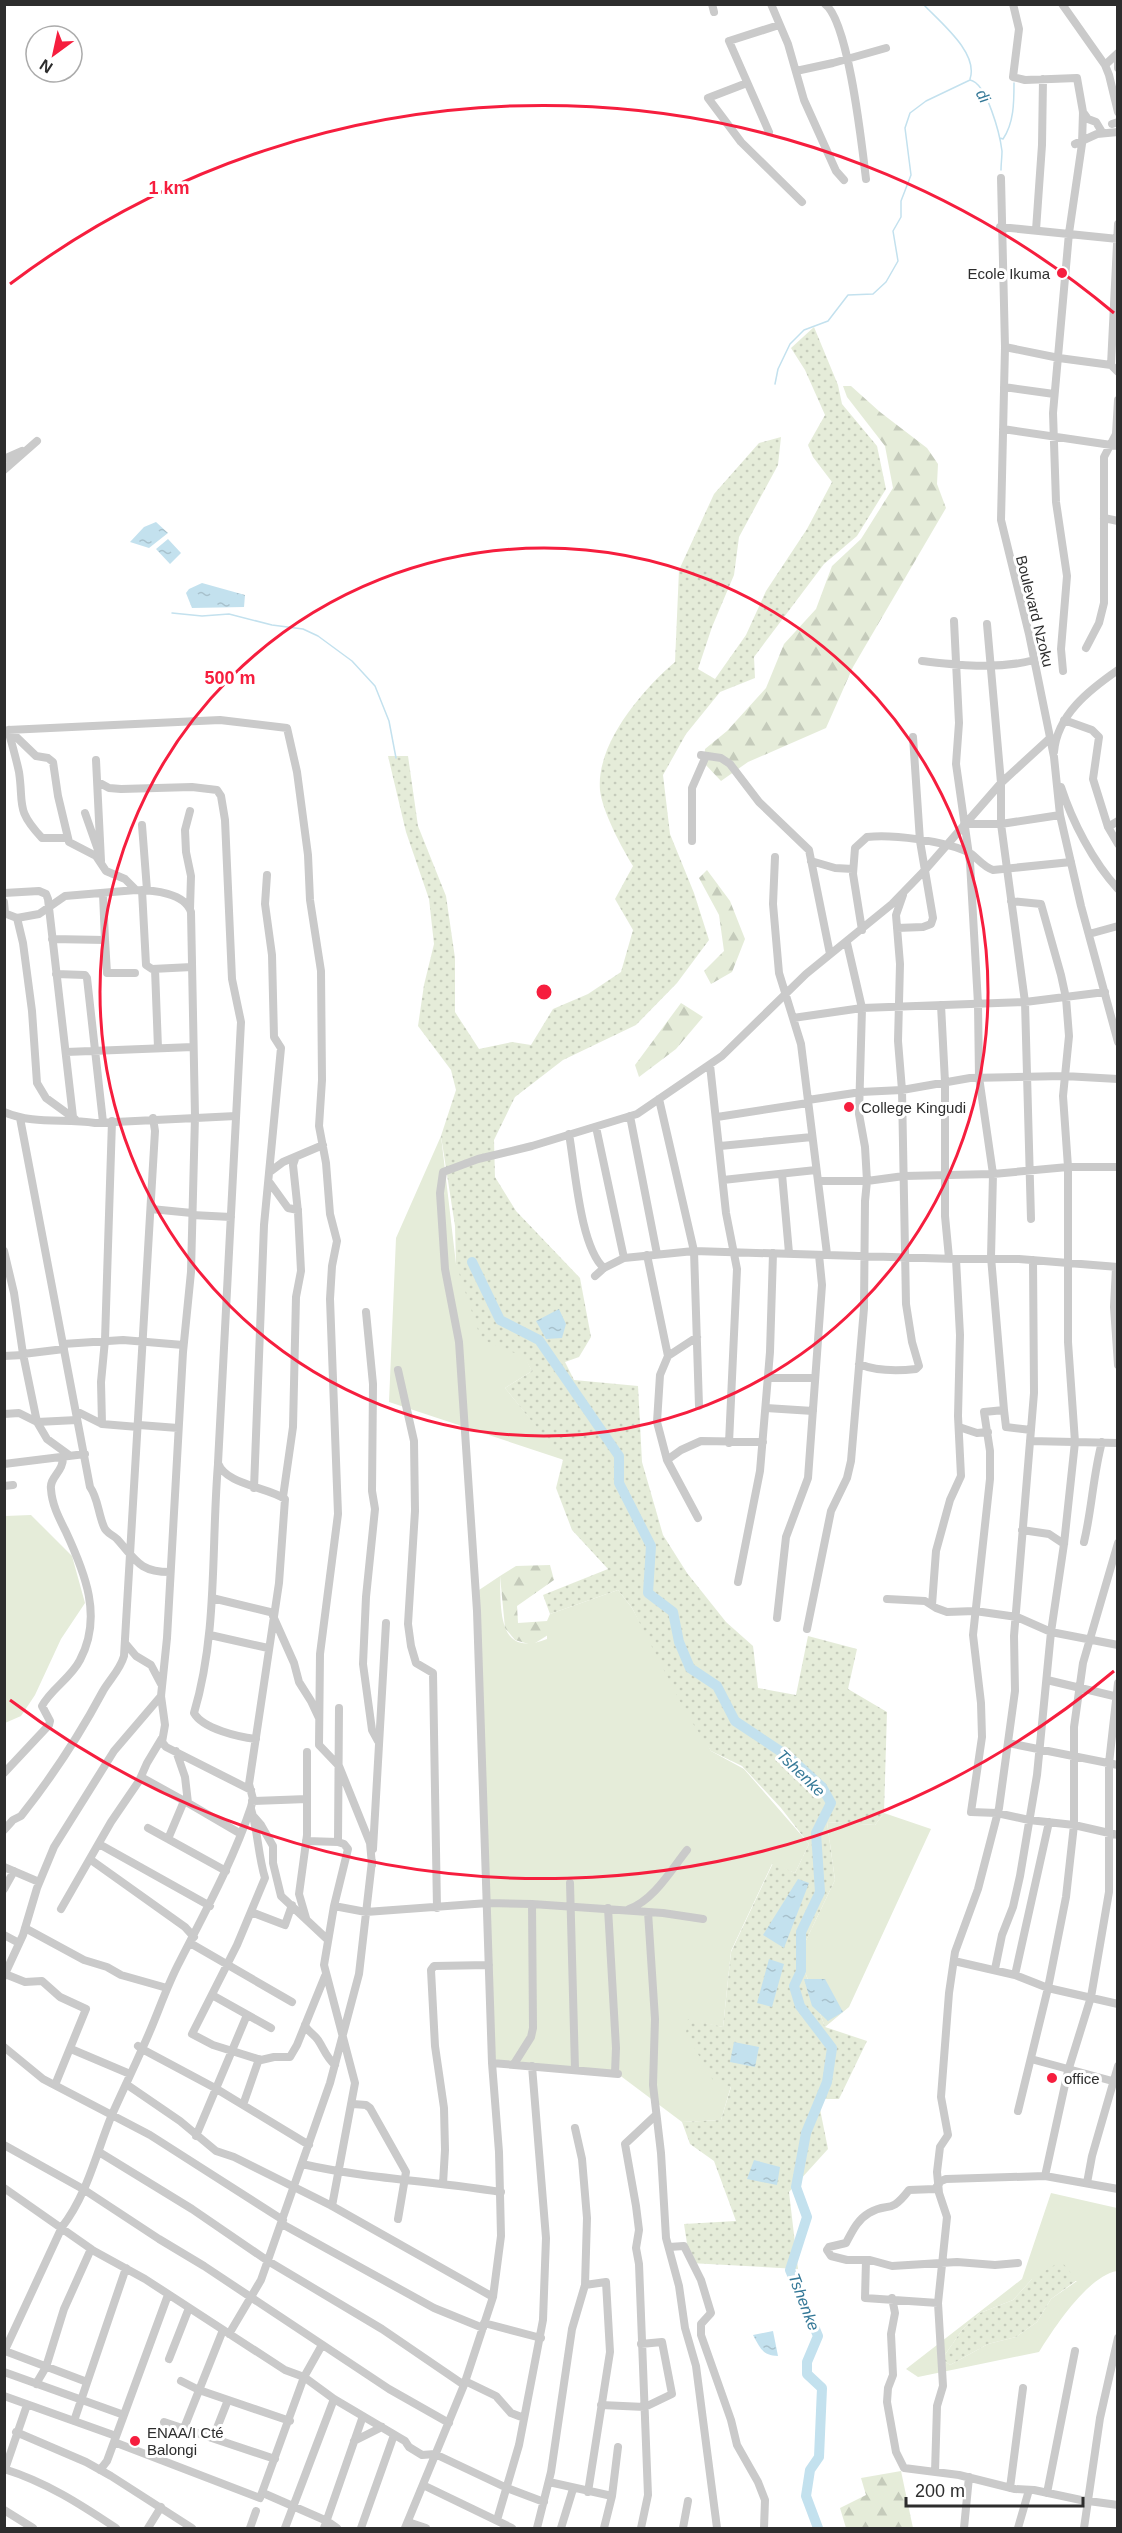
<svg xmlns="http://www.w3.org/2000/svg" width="1122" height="2533" font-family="Helvetica,sans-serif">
<defs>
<pattern id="forest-firs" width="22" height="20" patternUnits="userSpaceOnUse" patternTransform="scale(1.5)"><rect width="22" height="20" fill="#e5ecd9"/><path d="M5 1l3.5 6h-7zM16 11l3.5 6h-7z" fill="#c5cbbb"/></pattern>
<pattern id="garden-dots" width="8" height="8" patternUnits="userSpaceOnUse" patternTransform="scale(1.5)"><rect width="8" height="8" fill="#e5ecd9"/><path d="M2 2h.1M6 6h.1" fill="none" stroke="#c5cbbb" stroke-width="1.8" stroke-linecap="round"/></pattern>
<pattern id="water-ripples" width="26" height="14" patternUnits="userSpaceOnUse" patternTransform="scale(1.5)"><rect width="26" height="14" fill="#c3e1ee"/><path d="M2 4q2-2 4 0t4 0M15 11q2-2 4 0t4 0" fill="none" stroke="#a8c1cc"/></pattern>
</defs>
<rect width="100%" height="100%" fill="#fff"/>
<path fill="#e5ecd9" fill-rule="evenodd" d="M441 1136 456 1264 525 1357 532 1371 505 1388 564 1460 389 1402 396 1238Z
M31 1515 72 1556 85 1603 61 1639 35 1695 21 1716 5 1723V1516Z
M500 1576C501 1609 497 1659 547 1639V1621L550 1614 618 1590 632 1608 711 1751 744 1769 809 1844 795 1873 772 1864 731 1951 723 2027 688 2020 731 2086 721 2120 682 2122 618 2074 492 2063 479 1590Z
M884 1813 931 1829 849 2007 825 2027 799 1955 835 1880 827 1822 875 1825Z
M1051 2193 1117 2208V2271C1088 2276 1054 2328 1039 2352L918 2377 906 2369 1022 2279ZM1032 2279 1077 2281 1051 2299 1037 2322 1016 2337 988 2344 950 2365 942 2359 962 2330 980 2313 1013 2300Z"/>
<path fill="url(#forest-firs)" d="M843 386H851L880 412 927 448 938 464 937 484 946 508 853 667 826 728 748 762 721 781 704 763 705 749 727 731 766 688 784 644 816 609 832 566 861 539 893 488 885 446 847 397Z
M707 870 730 901 745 939 732 972 711 984 704 971 724 951 719 915 699 878Z
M681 1003 703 1017 676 1049 639 1077 635 1065Z
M550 1565 554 1580 517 1606 518 1623 547 1621 548 1635 532 1645 515 1640 505 1628 500 1576 516 1566Z
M901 2471 913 2528H846L840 2508 866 2495 861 2478Z"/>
<path fill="url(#garden-dots)" d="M814 327 838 385 842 404 877 446 886 489 857 536 824 564 754 657 755 678 720 692 686 734 663 775 670 834 694 893 709 940 677 983 636 1025 563 1060 515 1097 494 1140 495 1177 516 1211 580 1278 591 1337 579 1357 565 1362 574 1380 638 1386 642 1462 663 1535 687 1573 726 1622 753 1646 758 1688 796 1695 808 1636 857 1649 848 1689 887 1712 884 1813 875 1825 827 1822 835 1880 799 1955 825 2027 867 2041 839 2099H818L828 2149 789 2192 798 2269 690 2263 684 2224 736 2221 714 2161 690 2144 682 2122 721 2120 731 2087 714 2082 686 2033 688 2019 723 2027 731 1952 773 1863 795 1873 809 1844 781 1808 742 1766 711 1751 686 1713 632 1608 618 1590 550 1614 543 1595 608 1569 572 1530 556 1488 563 1460 505 1388 532 1371 524 1357 481 1339 456 1264 455 1226 441 1136 456 1090 451 1070 418 1026 424 985 434 944 429 899 406 832 388 756H408L418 826 446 896 455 958V1012L479 1049 512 1042 531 1045 553 1009 588 994 621 972 633 930 615 899 633 866C622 848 602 811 600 790 596 744 642 690 675 662L679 570 714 494 759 443 781 437 778 465 739 537 734 575 712 627 698 669 715 679 746 635 766 591 807 529 832 482 813 457 808 445 825 415 805 370 791 348Z
M1061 2261 1077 2280 1051 2299 1037 2322 1016 2337 988 2344 950 2365 942 2359 962 2330 980 2313 1013 2300 1032 2279Z"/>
<path fill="url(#water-ripples)" d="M156 522 168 533 149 548 130 542 144 527Z
M168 539 181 553 170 564 156 549Z
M202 583 245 595 244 607 192 608 186 593 189 589Z
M559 1309 566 1324 562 1338 546 1339 536 1321Z
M798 1879 809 1883 784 1948 763 1935Z
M769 1959 784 1964 772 2007 757 2003Z
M804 1979H825L843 2012 828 2021 812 2006Z
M734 2042 759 2047 755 2067 730 2062Z
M754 2160 780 2167 777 2185 747 2179Z
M773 2331 778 2356C763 2356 760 2348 753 2335Z"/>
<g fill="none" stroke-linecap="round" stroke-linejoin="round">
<path stroke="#c3e1ee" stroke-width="1.5" d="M923 4C940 22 979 53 970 79
M970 80C987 83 1000 135 1002 151 1002 157 1001 164 1001 170
M1000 138 1003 139C1014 123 1014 102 1014 83
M775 384 778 369 790 344 804 330 828 321 848 295 873 294 886 282 898 261 893 231 901 217V201L911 175 905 128 910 113 926 101 970 80
M172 613 202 616 229 614 272 625 303 629 318 636 352 661 375 686 389 721 396 758"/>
<path stroke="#c3e1ee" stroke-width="10" d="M472 1262 500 1320 539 1340 619 1456V1483L651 1546 648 1593 673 1612 679 1642 690 1668 717 1686 735 1721 789 1757 822 1787 831 1803 816 1833 820 1892 801 1932V1971L794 1986 800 2006 832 2048 827 2082 806 2133 796 2187 807 2217 790 2270 818 2336 807 2362V2374L822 2388 819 2457 810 2470 806 2496 818 2528"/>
<path stroke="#cacaca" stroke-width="8" d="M712 4 714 12
M771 4 788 44 804 100 836 171 844 180
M825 4C849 22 862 147 866 179
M1013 4 1019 29 1013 77 1025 80 1077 78 1083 112 1082 144 1069 233 1053 413 1056 502 1067 576 1061 649 1063 671
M1062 4 1105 65 1109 75 1118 112
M1118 54V68
M1105 65 1118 53
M796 71 833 63 886 48
M747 83 708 98 741 142 802 202
M1083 112 1088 119 1096 122 1102 132
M1112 124 1118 122
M769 132 729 41 779 25
M1075 144 1097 134 1118 132
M1001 178 1005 347 1001 520 1029 634 1054 757 1060 815 1081 906 1118 1042
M1118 224 1111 365 1118 372
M1000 227 1118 239
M1036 230 1042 145 1043 79
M1005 347 1059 358 1111 365
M1004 387 1054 394
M1003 429 1118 446
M4 459 22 451
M4 470 37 441
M1104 518 1118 521
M954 621 959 723 956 764 970 862 978 1004 979 1077 993 1174 991 1257 1004 1410 1006 1427 1031 1430
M987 624 1001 783V824L1025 1002 1031 1219
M1086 648 1099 623 1104 603V457L1116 434 1118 400
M922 661C959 665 997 670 1034 660
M1064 720 1092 730 1099 737 1093 779 1108 827 1118 844
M9 730 36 756 48 758 53 762 58 796 69 842 96 856 106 871 125 879 136 890 65 896 39 914 17 918
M1054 752C1057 715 1089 690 1118 670
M701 755 721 758 730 764 759 802 809 850 830 954
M96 760 101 861
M98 782 109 788 121 789 192 787 217 790 221 796 225 820 232 979 241 1022 218 1463C226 1485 268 1487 285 1499L279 1583 249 1784 253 1799 251 1807C233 1861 206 1910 180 1961 165 1989 156 2020 142 2049L215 2088 309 2145
M1061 787C1072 821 1093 862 1118 889
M190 811 185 830 186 852 191 876 190 909
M85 813 98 850
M964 824H1001L1060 815
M142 825 147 890
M1108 827 1118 821
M67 838H42C15 809 24 805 19 772 16 758 12 744 8 730L220 720 287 728 297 772 308 855 310 900 321 971 322 1080 319 1126 326 1163 330 1214 337 1241 332 1266 330 1299 338 1514 320 1654 319 1745 339 1766 370 1843 372 1865
M692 841V788L706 756
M775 857 773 904 779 973 801 1044 827 1254
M811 861 835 868 853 869
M136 890C153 890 185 893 191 912L195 1116 191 1272 183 1352 167 1638 161 1696 165 1725 162 1742 166 1747 251 1790
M142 890 146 965 152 969 192 967
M4 893 39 891 46 894 48 899 73 1117
M4 902 5 913
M4 913 17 918 23 943 32 1011 37 1083 46 1098 75 1119
M897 928 923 927 931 924 933 918 920 841 913 737
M862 930 853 874 855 848 867 837C893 834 942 841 966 851 976 855 981 866 993 870L1071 862
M1089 934 1118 926
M52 939 105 940 103 894
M105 940 107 973H135
M155 969 158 1048
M56 974 85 975 87 978 103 1122
M941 1005 945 1082V1216L949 1258
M793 1018 862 1008 1025 1002 1105 992
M66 1052 193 1047
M710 1065 726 1213 737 1269 729 1443
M659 1099 694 1251 699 1406
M808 1100 861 1092 902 1090 970 1078 1064 1076 1118 1079
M4 1112C34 1125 64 1118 95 1123L236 1116
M630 1116 657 1254
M717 1117 808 1103
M20 1118 90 1487C98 1498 98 1513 104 1527 106 1533 113 1535 117 1539 136 1560 139 1572 170 1572
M596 1127 624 1258
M569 1134C575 1167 580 1247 604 1268
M720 1146 812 1137
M271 1171 283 1162 323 1145
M782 1174 789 1253
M723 1180 816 1170
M818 1181H867L904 1176 993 1174 1068 1167H1118
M270 1183 288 1208 298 1210
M151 1209 192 1213
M192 1215 231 1217
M4 1251 14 1293 23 1354 37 1422 47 1439 69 1455
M647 1255 668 1356 660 1375 657 1422 667 1460 698 1518
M1116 1267 1114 1307 1118 1365
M595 1276 604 1268 624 1258 694 1251 956 1259H1019L1118 1267
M366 1312 373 1384 372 1491 375 1509 366 1597 363 1664 372 1730 378 1741
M63 1344 123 1340 183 1345
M23 1354 64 1349
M4 1356 23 1355
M668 1356 697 1337
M859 1364C876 1371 898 1371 916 1369L919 1366 912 1342 906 1304 902 1090 898 1041 900 964 896 915 903 895
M398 1370 414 1441 415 1511 408 1624 411 1646 416 1663 433 1673 437 1908
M768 1378H815
M766 1408 813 1411
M1004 1410 984 1412 990 1451V1479L973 1635 981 1703 982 1737 971 1812 997 1813 1029 1820 1074 1825 1118 1835
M76 1411 102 1424 138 1427
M4 1414 19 1413 37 1422 77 1420
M102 1424 101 1382 105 1340 112 1121
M139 1425 178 1428
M959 1427 977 1433 988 1432
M1030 1441 1118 1443
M667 1460 681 1450 701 1441 763 1442
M4 1464 85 1454
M218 1464C211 1548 218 1632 194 1713 203 1729 239 1737 256 1739
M4 1486 13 1485
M254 1488 264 1225 281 1048 274 1037 272 955 265 904 267 875
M283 1497 293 1427 296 1297 301 1271 298 1212 293 1165 295 1159
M1022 1530 1049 1534 1064 1544
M1084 1542C1092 1509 1093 1475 1102 1442
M738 1582 760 1471 770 1352 773 1253
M212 1598 274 1613
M887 1599 925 1601 936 1608 947 1612 975 1611 1017 1617 1051 1632 1118 1645
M932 1605 936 1551 950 1500 961 1476 958 1416 960 1335 956 1259
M273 1616 294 1663 299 1682 311 1701 319 1718
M777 1618 786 1537 808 1478 822 1285 819 1255
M807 1629 831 1511 847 1478 851 1461 864 1308 865 1201 867 1181 865 1147 859 1114 862 1008 847 943
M210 1635 268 1648
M125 1643 136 1656 151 1665 161 1684
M1047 1680 1118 1697
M1008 1743 1118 1765
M176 1751 185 1777 188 1803 241 1834
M4 1773 49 1725 50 1721 42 1706C51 1689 71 1678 80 1660 103 1617 85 1573 66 1532 59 1518 52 1505 51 1489 49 1477 64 1472 63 1456
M141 1777 188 1803
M252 1801 307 1799
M251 1809C258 1831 258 1855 265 1878L237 1945 192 2034 213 2045 261 2060 274 2057H290L297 2045 325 1976
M254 1817 261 1825 273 1846V1863L281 1896 328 1940
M148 1828 226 1871
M4 1830 13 1820 21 1816C52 1777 80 1734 103 1691 110 1679 120 1670 124 1656L155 1131 153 1118
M168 1839 184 1801
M306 1841 338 1842
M99 1844 210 1906
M373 1849 386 1623
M91 1860 185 1927 194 1937
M4 1867 39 1882
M570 1883 575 2069
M4 1889 14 1871
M334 1906 366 1912 488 1903 532 1904 663 1913 703 1919
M608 1908 616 2048 615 2073
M61 1909 111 1822 139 1781 147 1763 162 1738
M629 1909C654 1900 671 1870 687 1850
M251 1912 285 1925 292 1905
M648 1912 655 2019 653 2085 661 2153 666 2238 679 2286 685 2328 696 2366 717 2528
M306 1918 299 1894 307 1835V1752
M25 1928 84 1960 107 1967 121 1975 167 1988
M4 1935 19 1943
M190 1943 292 2002
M954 1961 1015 1975 1048 1988 1118 2004
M995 1969 1002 1935 1013 1907 1020 1876 1037 1775 1051 1632 1064 1544 1075 1442 1068 1342V1167L1063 1096 1069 1036 1066 998 1061 975 1041 904 1011 901
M5 1974 25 1982 42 1981 60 1997 86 2009 55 2085
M1015 1975 1049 1822
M4 1976 23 1935 37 1888 54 1847 114 1751 161 1696
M212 1995 271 2028
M305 2025C308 2032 314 2034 318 2040 324 2049 326 2057 335 2065
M4 2047 43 2079 150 2135 283 2220
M71 2049 130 2074
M1031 2059 1116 2082
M492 2063 618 2074
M514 2064 531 2037 533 2028 532 1904
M126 2084 180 2121 216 2151 234 2157 332 2206 493 2297
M353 2104 366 2105 370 2108 406 2172 398 2219
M243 2105 259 2059
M1018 2111 1048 1988 1066 1897 1074 1825V1727L1083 1663 1118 1543
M575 2128 582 2159 587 2218 585 2285
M196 2136 247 2015
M4 2145 83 2189 159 2239 204 2266 389 2389 449 2423
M99 2152 192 2209 268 2261 382 2329 464 2385
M302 2164C368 2179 435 2181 501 2192
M1045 2176 1068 2071 1091 1997 1109 1892V1763L1118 1683
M1087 2183 1092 2156 1118 2066
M443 2184 445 2150 444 2108 435 2046 431 1970 434 1966 489 1965
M4 2188 94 2251 145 2279 285 2370 304 2377 334 2399 405 2441 409 2447 422 2455 435 2454 507 2488 544 2502
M332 2206 355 2083 324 1965 334 1906 348 1849 344 1844 338 1842 339 1708
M282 2224 434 2308 483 2328
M669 2247 684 2246 701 2280 711 2313 701 2324V2335L731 2420 737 2445 758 2482 765 2500 764 2528
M866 2260 865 2298 938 2303
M1018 2263 995 2265 957 2262 892 2266 870 2260H847L831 2256 827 2250 829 2247 846 2243C852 2232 857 2220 869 2213 889 2201 889 2216 909 2190L935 2189 941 2181 946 2179 1045 2176 1118 2189
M892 2298 895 2313 891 2334 893 2375 888 2388 887 2402 896 2452 904 2468 959 2475 1015 2489 1034 2490 1081 2500 1118 2505
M484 2323 541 2338
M229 2334 261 2280 330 2083 359 1974 372 1861
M5 2351 87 2382
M4 2352 62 2227C87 2195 96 2154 111 2117 121 2094 132 2072 142 2049L138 2046
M169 2359 189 2308
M4 2372 124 2415
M181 2381 199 2390 290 2421
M465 2381 496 2396 511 2413 524 2418
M36 2384 46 2367 64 2309 91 2249
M4 2396 116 2436
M601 2405 645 2407 672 2394 662 2342 641 2344
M74 2421 126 2268
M164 2422 275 2459
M184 2428 223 2330
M16 2432 86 2462 111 2476 192 2528
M213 2438 228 2400
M354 2441 382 2427
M114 2442 260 2498 304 2377 322 2345
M4 2469C46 2482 80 2504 116 2528
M5 2469 27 2405
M100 2470 107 2461 168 2295
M935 2472 937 2406 943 2386 938 2303 947 2217 939 2193 937 2172 940 2147 948 2135 941 2097 949 1993 955 1952 978 1889 999 1808 1015 1691 1014 1636 1034 1393 1033 1260
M549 2482 612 2496 604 2528
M423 2485 512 2528
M1010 2488 1023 2388
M263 2493 327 2521 337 2528
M1047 2493 1075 2351
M612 2496 618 2447
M4 2510 33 2528
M497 2520 519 2445 543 2320 546 2238 532 2066
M408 2522 426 2528
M148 2528 161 2507
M250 2528 256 2511
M285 2528 334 2399
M324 2528 363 2416
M361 2528 394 2435
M405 2528 464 2385 493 2297 501 2236 499 2152 492 2063 477 1611 459 1342 445 1269 440 1193 443 1172 478 1159 532 1146 637 1114 722 1056 806 974 892 904 925 870 1001 783 1049 739
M537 2528 551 2472 572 2329 585 2285 606 2282 610 2352 588 2492
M561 2528 573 2489
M641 2528 648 2495 639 2264 636 2248 639 2230 636 2206 625 2144 656 2115
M683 2528 688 2501
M964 2528 969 2477
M1018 2528 1029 2490
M1084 2528 1100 2418 1118 2338"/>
</g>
<g fill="none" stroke="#f61e3e" stroke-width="3">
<circle cx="544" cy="992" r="444"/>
<path d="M1114 1671A887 887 0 0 1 10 1700M10 284A887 887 0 0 1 1114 313"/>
</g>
<g fill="#f61e3e" stroke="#fff" stroke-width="2">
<circle cx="1062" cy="273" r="6"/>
<circle cx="849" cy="1107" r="6"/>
<circle cx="1052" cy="2078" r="6"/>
<circle cx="135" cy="2441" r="6"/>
</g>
<g text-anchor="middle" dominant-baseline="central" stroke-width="6" stroke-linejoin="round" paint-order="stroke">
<g font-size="15" fill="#2d2d2d" stroke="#fff" text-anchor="start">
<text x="1050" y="273" text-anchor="end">Ecole Ikuma</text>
<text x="861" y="1107">College Kingudi</text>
<text x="1064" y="2078">office</text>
<text x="147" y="2432">ENAA/I Cté<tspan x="147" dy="17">Balongi</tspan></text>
</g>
<g font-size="15" fill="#2d2d2d" stroke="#fff">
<text transform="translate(1035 611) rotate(76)">Boulevard Nzoku</text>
</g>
<g font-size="16" font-style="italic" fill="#347897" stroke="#fff">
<text transform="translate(983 96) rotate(60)">di</text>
<text transform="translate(801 1773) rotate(44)">Tshenke</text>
<text transform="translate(804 2302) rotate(69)">Tshenke</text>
</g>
</g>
<circle cx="544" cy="992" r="9" fill="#f61e3e" stroke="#fff" stroke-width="3"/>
<g font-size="18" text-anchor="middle" font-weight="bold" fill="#f61e3e" stroke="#fff" stroke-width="6" stroke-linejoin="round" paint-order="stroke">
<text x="169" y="194">1 km</text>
<text x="230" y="684">500 m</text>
</g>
<rect width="1122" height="2533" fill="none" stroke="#2d2d2d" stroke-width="12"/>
<g transform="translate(54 54) rotate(213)"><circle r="28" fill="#ffffff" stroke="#ababab" stroke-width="1.5"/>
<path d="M0-4.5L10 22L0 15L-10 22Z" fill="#f61e3e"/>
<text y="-9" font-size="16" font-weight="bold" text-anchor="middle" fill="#2d2d2d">N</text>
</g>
<path d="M906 2497v9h177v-9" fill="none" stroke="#2d2d2d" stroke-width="3"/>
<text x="915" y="2497" font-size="18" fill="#2d2d2d" stroke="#ffffff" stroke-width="4.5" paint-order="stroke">200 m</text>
</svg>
